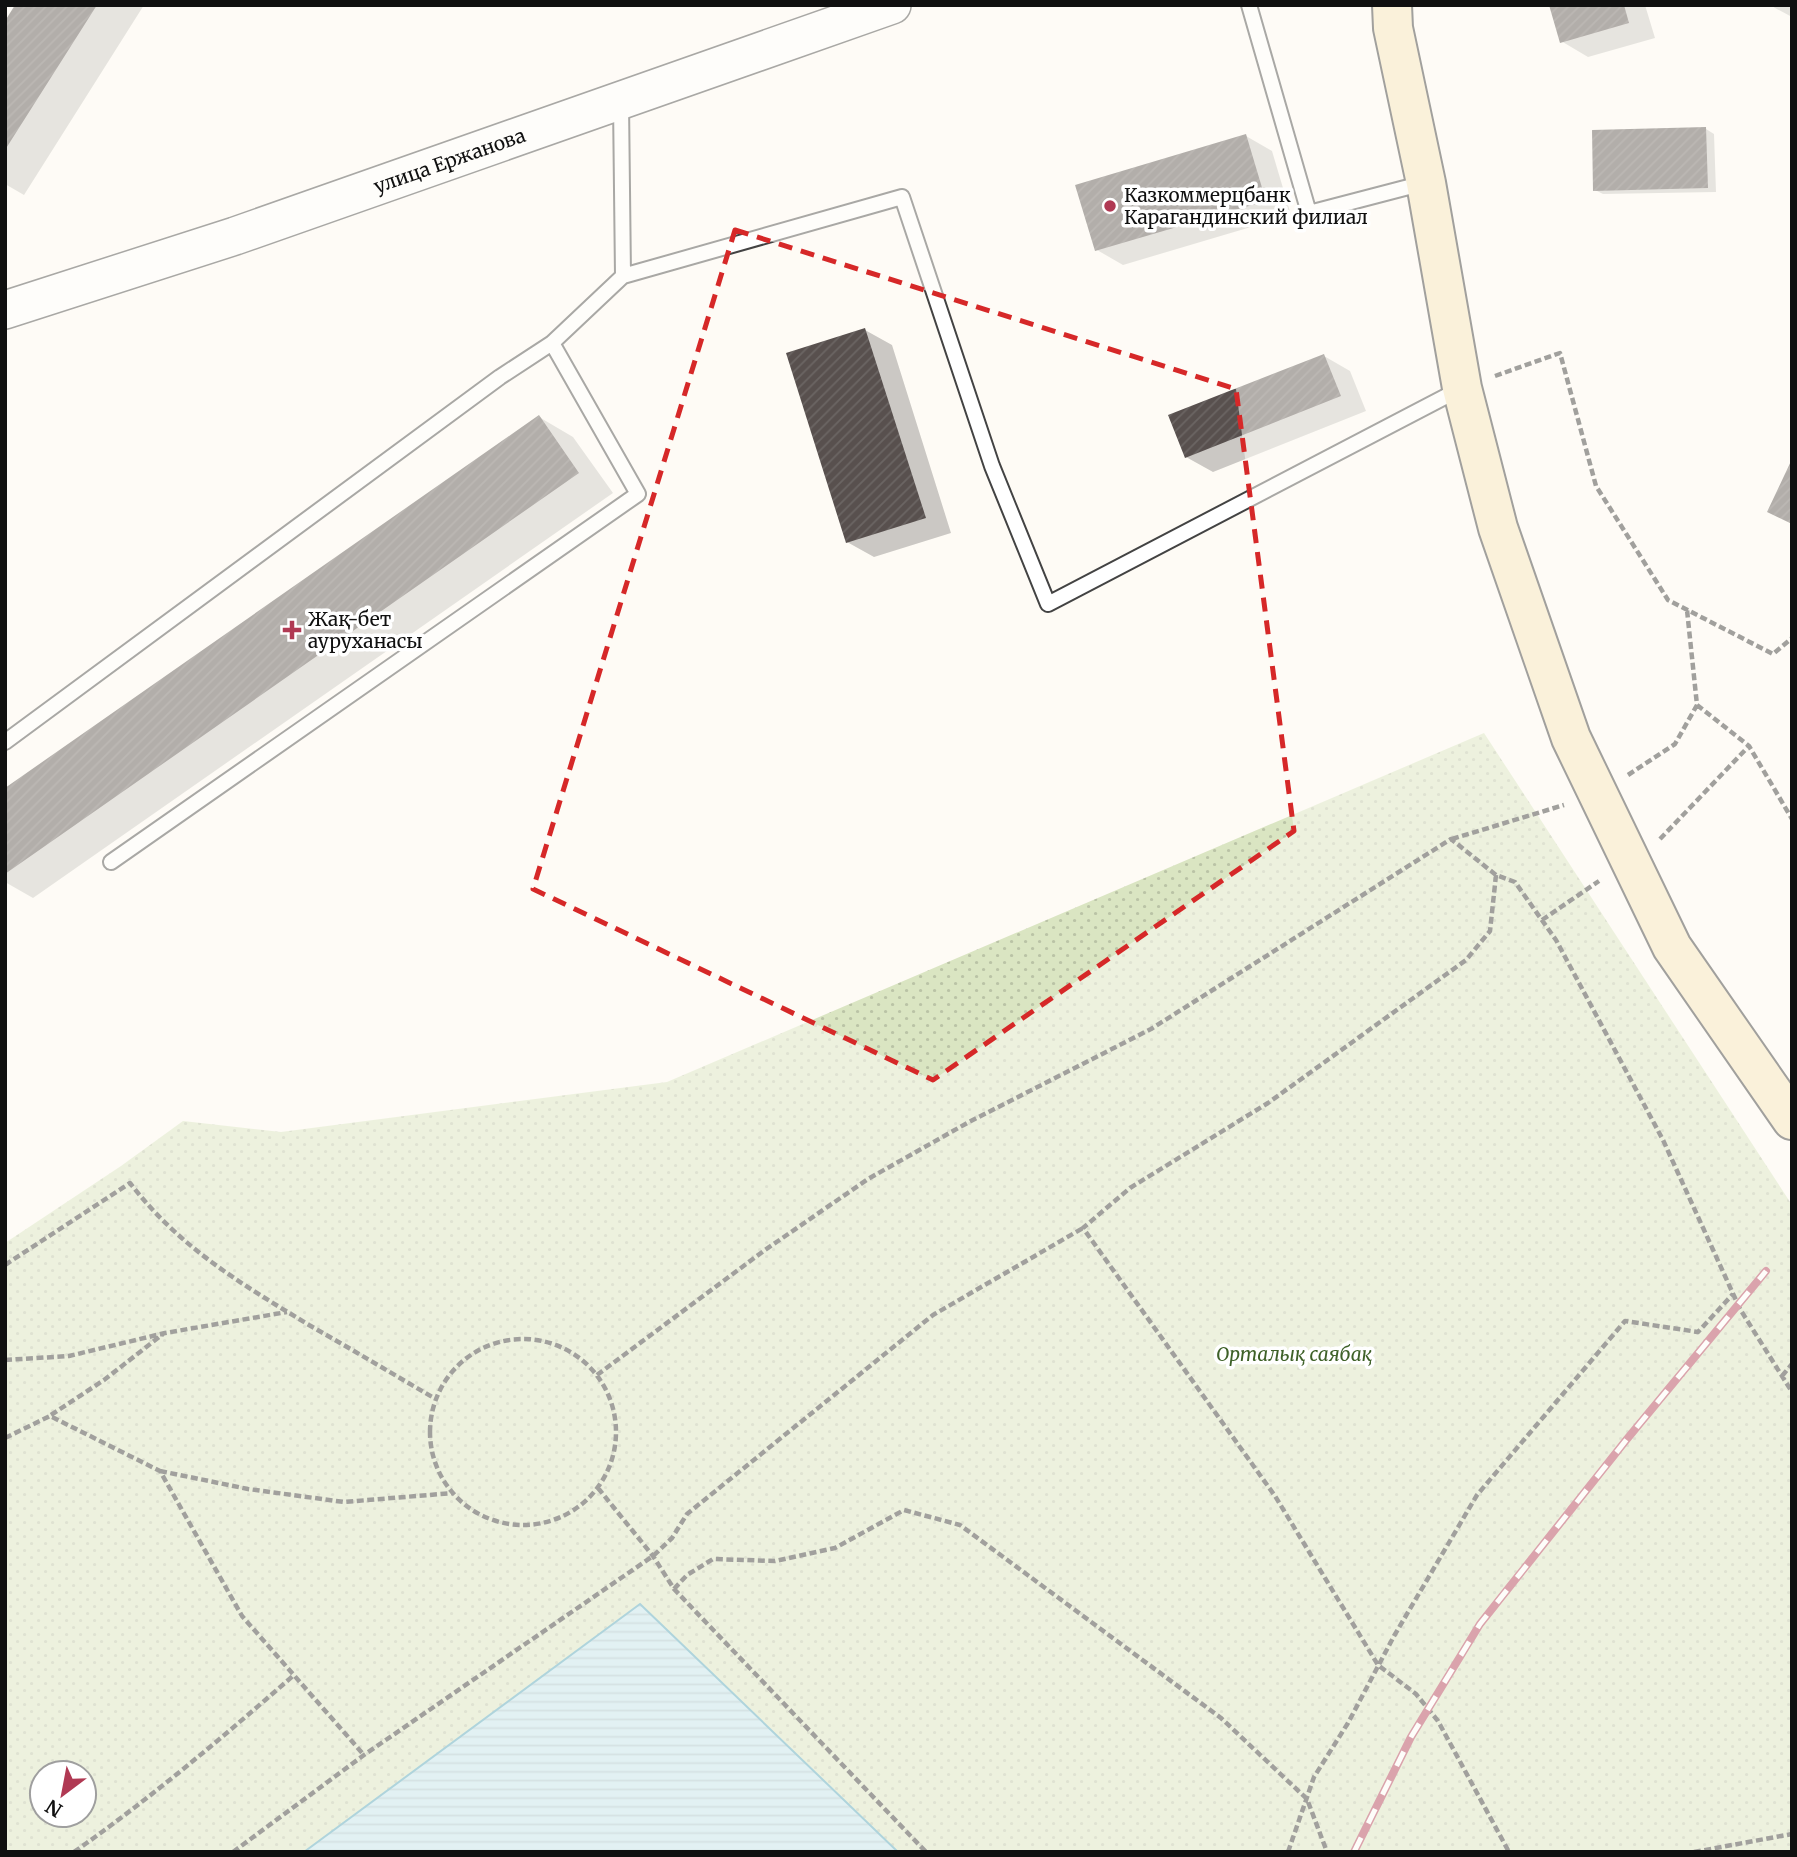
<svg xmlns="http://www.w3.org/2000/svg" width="1797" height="1857" font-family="Merriweather,serif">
<defs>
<pattern id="park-dots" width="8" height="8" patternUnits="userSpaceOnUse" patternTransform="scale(1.75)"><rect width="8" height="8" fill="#dae5c2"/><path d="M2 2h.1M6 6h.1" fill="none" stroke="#bac3a6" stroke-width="1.8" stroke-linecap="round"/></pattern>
<pattern id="water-rules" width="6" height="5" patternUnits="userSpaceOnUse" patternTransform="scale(1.75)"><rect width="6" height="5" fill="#c0e5ef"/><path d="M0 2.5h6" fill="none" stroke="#a4c3cc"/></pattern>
<pattern id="building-hatch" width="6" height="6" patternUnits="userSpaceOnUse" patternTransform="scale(1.75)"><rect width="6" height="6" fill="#58504e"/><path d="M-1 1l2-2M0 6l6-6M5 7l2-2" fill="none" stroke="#6b6563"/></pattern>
</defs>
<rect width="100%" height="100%" fill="#fefbf5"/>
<path fill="url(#park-dots)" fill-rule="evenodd" d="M1484 733 1792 1205V1852H5V1243L121 1166 183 1121 281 1132 667 1082ZM42 1773H84V1815H42Z"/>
<path fill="url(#water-rules)" stroke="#50a4bd" stroke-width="2" d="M640 1604 898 1852H304Z"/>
<path fill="#0003" d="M18 5H144L24 195 5 184V25Z
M1551 5H1645L1655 38 1588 57 1561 41Z
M1771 5H1792V17L1775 8Z
M1706 129 1714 134 1716 192 1603 194 1595 190Z
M1246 136 1272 151 1291 215 1123 265 1097 250Z
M865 330 892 345 951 533 874 557 847 542Z
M1324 356 1350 371 1366 411 1213 472 1186 457Z
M539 417 573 437 613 493 33 898 5 882V790Z"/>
<path fill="url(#building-hatch)" d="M15 5H97L5 150V21Z
M1549 5H1624L1629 23 1560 43Z
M1706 127 1708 188 1593 191 1592 130Z
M1246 134 1266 201 1095 251 1075 185Z
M865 328 926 518 846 543 786 353Z
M1324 354 1341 396 1185 458 1168 415Z
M539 415 579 473 5 874V788Z
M1792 459V524L1767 512Z"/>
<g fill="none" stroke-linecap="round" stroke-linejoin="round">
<g stroke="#434343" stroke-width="18">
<path id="service" d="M1249 5 1309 213 1424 183
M623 276 902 197 992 466 1048 604 1462 388
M552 343 623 276 621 103
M5 742 500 377 552 343 638 494 111 862"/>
</g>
<g stroke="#434343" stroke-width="40">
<g id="tertiary">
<path id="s1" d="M5 310 235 236 892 5"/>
</g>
</g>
<g stroke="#323232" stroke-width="42">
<path id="secondary" d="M1392 5 1393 28 1426 183 1462 388 1498 528 1571 738 1672 947 1792 1120"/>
</g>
<path stroke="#323232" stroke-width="4.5" stroke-dasharray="7 3.5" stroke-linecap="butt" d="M1495 376 1560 353 1596 486 1668 600 1773 654 1792 638
M1697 705 1749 746 1792 819
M1628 775 1675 744 1697 705 1687 610
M1452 839 1564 805
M1660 839 1749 746
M1496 875 1490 931 1466 960 1268 1103 1130 1188 1083 1228 1275 1496 1378 1665 1416 1694 1438 1721 1509 1852
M1542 920 1599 881
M5 1265 130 1183C180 1248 240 1283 309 1325 351 1349 393 1374 434 1398
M430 1432a93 93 0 1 1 186 0a93 93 0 1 1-186 0Z
M5 1360 69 1356 165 1333 287 1312
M597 1375 765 1250 868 1179 969 1122 1151 1029 1451 839 1496 875 1515 882 1556 940 1663 1140 1740 1309 1792 1392
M1782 1376 1792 1364
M51 1415 104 1380 163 1334
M5 1438 50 1416 160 1471 242 1616 364 1755
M160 1471 248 1489 344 1502 453 1493
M598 1488 653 1556 674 1589 926 1852
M674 1589 687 1575 713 1559 775 1561 835 1548 904 1510 960 1525 1221 1718 1307 1799 1327 1852
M74 1852C151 1798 223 1737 294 1675
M233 1852 364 1755 653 1556 672 1538 687 1514 933 1315 1083 1228
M1288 1852 1314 1777 1348 1723 1394 1636 1477 1495 1625 1321 1698 1332 1733 1294
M1694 1852 1792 1834"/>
<use href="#service" stroke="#fff" stroke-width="14"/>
<use href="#tertiary" stroke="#fff" stroke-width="37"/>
<use href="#secondary" stroke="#f5e4b9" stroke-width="38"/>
<g stroke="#b03953" stroke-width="8">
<path id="rail" d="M1354 1852 1411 1737 1480 1624 1627 1439 1766 1271"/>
</g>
<use href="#rail" stroke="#fff" stroke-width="5" stroke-dasharray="16" stroke-linecap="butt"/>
</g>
<path d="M0 0H1797V1857H0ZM735 230 1236 389 1294 831 933 1080 533 889Z" fill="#fefbf5" fill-opacity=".55" fill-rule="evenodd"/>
<path fill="none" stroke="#d62828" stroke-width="5" stroke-dasharray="14 9" stroke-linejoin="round" d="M735 230 1236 389 1294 831 933 1080 533 889Z"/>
<g fill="#b03953" stroke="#fff" stroke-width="2.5">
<circle cx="1110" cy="206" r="7"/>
<path d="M288.5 619.5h7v7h7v7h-7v7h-7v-7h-7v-7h7z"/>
</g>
<g text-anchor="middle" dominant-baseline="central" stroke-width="7" stroke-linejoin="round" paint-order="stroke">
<g font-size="19" fill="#101010" stroke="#fff">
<text stroke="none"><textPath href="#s1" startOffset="469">улица Ержанова</textPath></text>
</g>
<g font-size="19" fill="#101010" stroke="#fff" text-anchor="start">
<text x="1124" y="195">Казкоммерцбанк<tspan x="1124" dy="22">Карагандинский филиал</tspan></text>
<text x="308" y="619">Жақ-бет<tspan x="308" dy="22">ауруханасы</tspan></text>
</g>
<g font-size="19" font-style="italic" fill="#3e6128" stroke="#fff">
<text x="1294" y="1354">Орталық саябақ</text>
</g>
</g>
<rect width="1797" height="1857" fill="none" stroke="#101010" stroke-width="14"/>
<g transform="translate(63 1794) rotate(212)"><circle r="33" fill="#ffffff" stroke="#9f9f9f" stroke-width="2"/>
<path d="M0-5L12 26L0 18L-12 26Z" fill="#b03953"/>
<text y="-10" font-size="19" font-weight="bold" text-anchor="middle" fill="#101010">N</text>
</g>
</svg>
